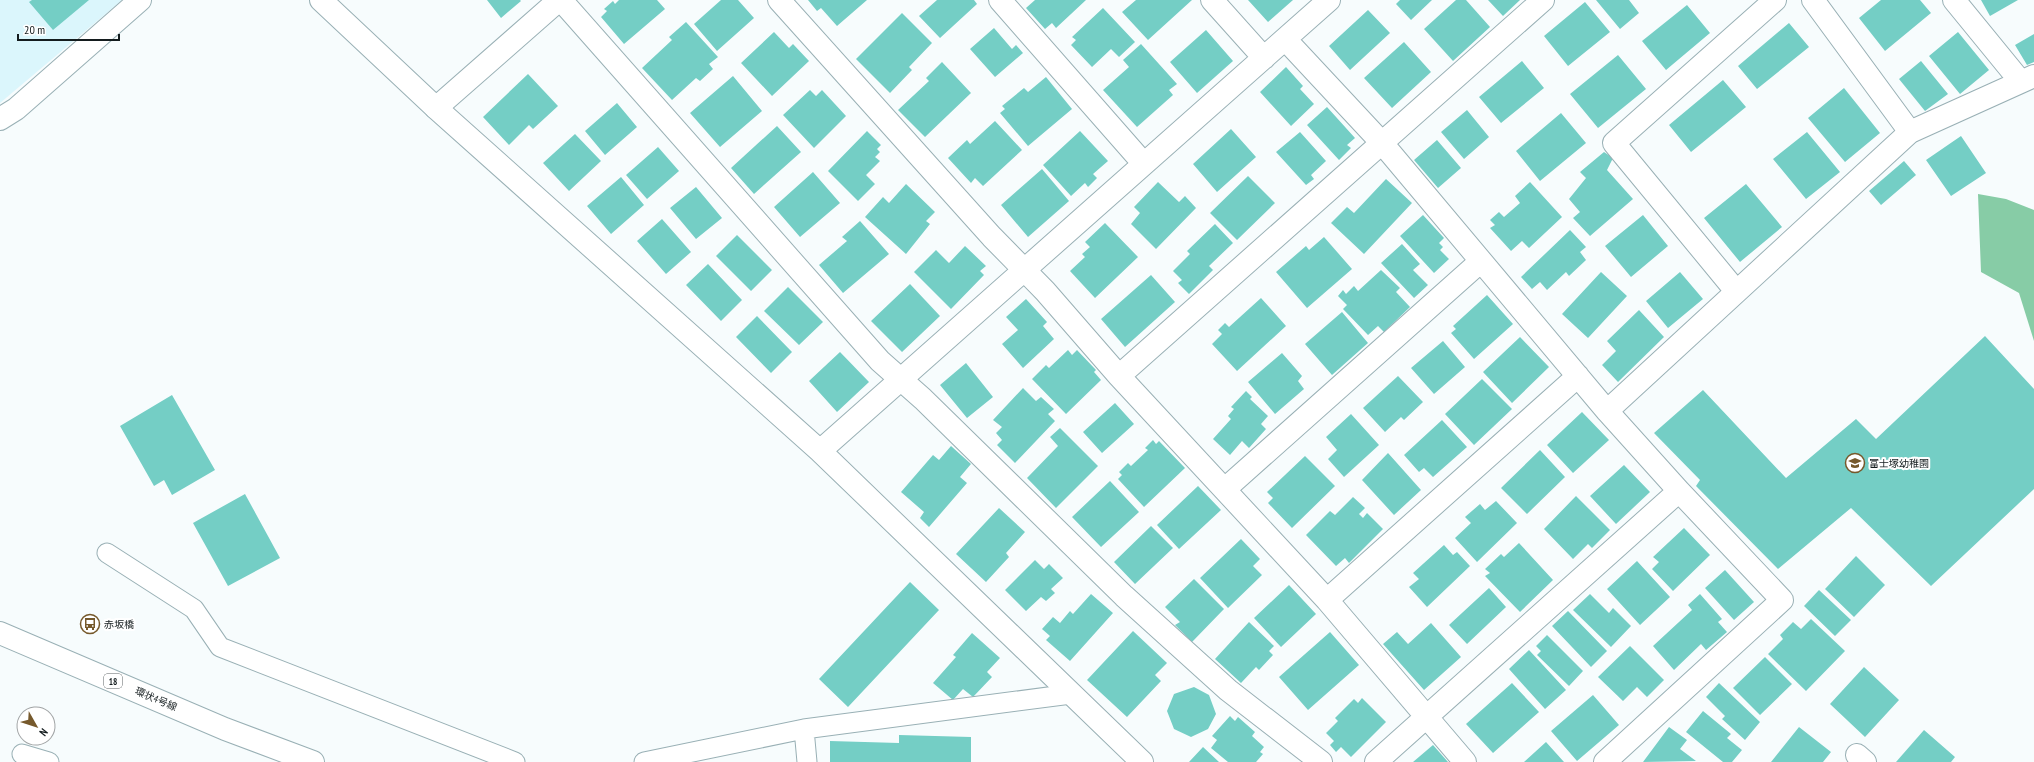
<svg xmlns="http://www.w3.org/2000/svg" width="2034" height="762" font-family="'PT Sans Narrow','Noto Sans JP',sans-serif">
<rect width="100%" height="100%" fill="#f7fcfd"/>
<path fill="#dbf6fc" d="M0 0H122L0 103Z"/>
<path fill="#87cca6" d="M1978 194 2006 199 2034 210V341L2019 293 1981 272Z"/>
<path fill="#74cec5" d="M32 0H89L53 30 29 2Z
M487 0H520L521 1 501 18Z
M619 0H657L665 9 624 44 601 17 607 11 604 9 613 1 615 4Z
M721 0H738L754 18 717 51 694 24Z
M808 0H867L837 26 821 8 817 11Z
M937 0H974L977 4 940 38 919 16Z
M1035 0H1086L1056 28 1052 23 1045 29 1026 8Z
M1136 0H1192L1148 40 1122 12Z
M1248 0H1293L1268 22Z
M1400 0H1432L1411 20 1396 4Z
M1456 0H1466L1490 27 1453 61 1424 29Z
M1488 0H1520L1503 16Z
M1596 0H1629L1639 13 1620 29Z
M1881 0H1920L1931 13 1885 51 1859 18Z
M1981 0H2018L1990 16Z
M1585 2 1610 32 1568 66 1544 36Z
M1687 5 1710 33 1666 70 1642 41Z
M1103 8 1135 42 1119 57 1111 49 1092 67 1071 45 1076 40 1072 37Z
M1368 10 1390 33 1350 70 1329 46Z
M902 13 932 43 909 67 912 70 890 93 856 59Z
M686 22 718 57 709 64 713 69 700 81 696 78 672 100 642 68 672 40 669 37Z
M1789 23 1809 47 1757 89 1738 66Z
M994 28 1012 49 1016 45 1023 53 995 77 970 49Z
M1206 30 1233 61 1197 93 1170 62Z
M774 32 789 48 793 44 809 61 772 96 741 63Z
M1958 32 1989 70 1960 94 1929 56Z
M2034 34V62L2027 65 2015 45Z
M1404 42 1431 72 1392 108 1364 78Z
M1141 44 1177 84 1169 90 1173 95 1137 127 1103 90 1129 67 1123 60Z
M1618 55 1646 89 1598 128 1570 94Z
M1522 61 1544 88 1501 123 1479 97Z
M1921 61 1948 94 1925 111 1899 79Z
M942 62 971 93 925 137 898 110 929 81 926 78Z
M1286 67 1303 86 1300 89 1314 104 1291 126 1260 92Z
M528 74 558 106 533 129 529 125 509 145 483 117Z
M733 76 762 111 720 147 690 113Z
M1046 77 1072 109 1028 146 1000 113 1005 109 1002 106 1024 88 1028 92Z
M1723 80 1746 107 1691 152 1669 125Z
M1844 88 1880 133 1845 162 1808 118Z
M810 90 816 96 822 90 846 116 814 148 783 115Z
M617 103 637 127 605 155 585 131Z
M1327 107 1355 138 1347 145 1351 148 1339 160 1307 125Z
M1467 110 1489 137 1464 159 1441 132Z
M1561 113 1586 143 1540 181 1516 151Z
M995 121 1022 150 983 186 975 178 971 183 948 158 967 140 970 144Z
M777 126 801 152 754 194 731 168Z
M1231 129 1256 157 1217 192 1193 164Z
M867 131 881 145 877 149 880 152 875 157 880 161 866 175 875 184 858 201 828 171Z
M1080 131 1108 161 1093 174 1097 178 1088 187 1085 183 1071 196 1043 165Z
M1300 132 1326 161 1311 175 1314 179 1306 185 1276 152Z
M1807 132 1840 172 1806 199 1773 159Z
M575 134 601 161 569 191 543 163Z
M1961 136 1986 173 1951 196 1926 160Z
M1437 140 1461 168 1438 188 1414 160Z
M658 147 679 171 647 199 626 175Z
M1604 152 1613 158 1607 170 1633 199 1590 236 1573 218 1580 212 1569 199 1586 178 1580 172Z
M1904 161 1916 175 1881 205 1869 191Z
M1042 169 1069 201 1028 237 1001 205Z
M813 172 840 203 800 237 774 207Z
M1248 176 1275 203 1237 240 1210 213Z
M621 177 644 205 611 234 587 206Z
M1386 179 1412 203 1364 254 1331 223 1347 207 1354 213Z
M1158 182 1179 202 1185 196 1196 208 1156 249 1131 224 1140 213 1134 207Z
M1530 182 1562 217 1529 248 1522 241 1511 251 1490 228 1495 225 1490 220 1499 212 1504 217 1520 203 1515 196Z
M906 184 935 212 926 221 930 224 906 254 865 217 883 197 889 203Z
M1746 184 1782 227 1740 262 1704 218Z
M696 187 722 218 696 239 670 208Z
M1423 215 1444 238 1439 243 1443 247 1440 250 1449 259 1434 273 1400 236Z
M1643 215 1668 246 1631 277 1605 246Z
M662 219 691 252 666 274 637 241Z
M860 221 889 254 843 293 819 265 847 241 842 237Z
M1105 223 1138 257 1095 298 1070 271 1085 257 1082 254 1090 247 1085 242Z
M1215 224 1233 243 1209 266 1213 270 1189 294 1178 283 1182 280 1173 271 1190 254 1187 251Z
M1570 230 1586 247 1580 252 1586 260 1569 276 1566 272 1547 290 1540 282 1532 289 1521 277Z
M737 235 772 270 751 291 716 256Z
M1324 237 1352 269 1307 308 1276 272 1306 246 1309 250Z
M1402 244 1420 264 1413 270 1428 285 1414 298 1381 263Z
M965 246 986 266 980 271 984 275 951 309 914 272 936 250 949 263Z
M708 264 742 300 721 321 686 285Z
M1381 270 1400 288 1396 292 1410 307 1384 332 1378 326 1368 335 1343 309 1347 305 1338 296 1343 290 1346 294 1354 286 1358 291Z
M1601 272 1627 296 1588 338 1562 314Z
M1680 272 1703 299 1668 328 1646 301Z
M1151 275 1175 302 1125 347 1101 319Z
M910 284 940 316 902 352 871 321Z
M788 287 823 322 799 345 764 311Z
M1487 295 1513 324 1474 359 1451 333 1456 329 1453 326Z
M1261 298 1286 326 1237 371 1212 344 1222 334 1218 330 1225 323 1229 327Z
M1026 299 1047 322 1043 326 1054 339 1023 368 1002 344 1018 330 1006 317Z
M1639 310 1664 337 1618 382 1602 365 1616 351 1607 341Z
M1342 312 1368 343 1332 375 1305 344Z
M757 316 792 352 771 373 736 337Z
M1985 336 2034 389V489L1931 586 1851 508 1778 569 1696 486 1700 480 1654 433 1703 390 1786 478 1856 419 1876 439Z
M1520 337 1549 367 1512 403 1483 372Z
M1443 341 1465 367 1434 394 1411 368Z
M1068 350 1072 355 1077 350 1096 370 1094 372 1101 380 1066 414 1032 379 1046 365 1049 368Z
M840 352 869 382 837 412 809 381Z
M1282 353 1302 376 1298 381 1304 389 1275 414 1248 382Z
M966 363 993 397 967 418 940 385Z
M1398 376 1423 402 1404 420 1401 417 1385 432 1363 408Z
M1482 379 1512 409 1474 445 1445 414Z
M1023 388 1036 401 1041 397 1054 409 1048 414 1055 421 1015 463 997 445 1002 440 996 433 1002 427 993 420Z
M1246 391 1252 397 1250 399 1268 416 1261 424 1266 429 1249 448 1242 441 1230 455 1213 439 1231 419 1228 416 1234 409 1231 407Z
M172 395 215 470 172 495 164 480 154 486 120 426Z
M1115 403 1134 424 1102 453 1083 432Z
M1582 412 1609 440 1573 473 1547 445Z
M1351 414 1379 445 1344 477 1328 459 1337 450 1326 437Z
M1442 420 1467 447 1433 477 1424 468 1419 472 1404 455Z
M1060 428 1098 466 1056 508 1027 478 1058 446 1050 437Z
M1153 440 1156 444 1159 441 1185 468 1144 507 1118 479 1122 475 1119 472 1128 463 1131 466 1148 450 1145 448Z
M951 446 971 464 960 477 967 483 929 527 920 518 924 512 901 492 933 455 939 460Z
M1540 450 1565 477 1527 514 1501 488Z
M1388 453 1421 490 1394 515 1362 480Z
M1305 456 1335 486 1292 528 1268 503 1273 498 1267 492Z
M1624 465 1650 492 1616 524 1590 496Z
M1110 481 1139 512 1101 547 1072 517Z
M1198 486 1221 510 1179 549 1157 525Z
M245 494 280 558 228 586 193 523Z
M1576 496 1610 530 1592 548 1588 544 1573 559 1544 529Z
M1353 497 1365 508 1359 514 1363 518 1367 513 1383 529 1349 563 1345 558 1336 566 1306 535 1330 511 1335 515Z
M1496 501 1517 523 1477 562 1455 538 1471 523 1465 517 1480 504 1485 510Z
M999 508 1025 532 1006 553 1009 557 986 582 956 554Z
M1151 526 1173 548 1135 584 1114 562Z
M1684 528 1710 555 1673 591 1652 569 1659 562 1653 557Z
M1241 539 1260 559 1253 566 1262 575 1228 608 1200 578Z
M1519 543 1553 580 1520 612 1485 576 1490 573 1485 569 1501 554 1504 557Z
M1444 545 1453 555 1457 552 1470 566 1427 607 1409 587 1419 579 1413 573Z
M1856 556 1885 585 1854 617 1825 589Z
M1035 560 1044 569 1049 564 1063 578 1051 589 1055 593 1046 601 1041 597 1026 611 1005 590Z
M1637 561 1670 597 1640 625 1607 589Z
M1725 570 1754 602 1734 620 1705 588Z
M1194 579 1224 609 1192 642 1175 625 1180 622 1165 607Z
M910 582 939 610 848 707 819 679Z
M1289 585 1316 614 1281 647 1254 618Z
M1489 588 1506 607 1467 644 1449 625Z
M1819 590 1851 620 1835 636 1804 606Z
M1091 594 1113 613 1070 661 1046 640 1050 636 1042 629 1053 617 1060 623 1070 611 1073 614Z
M1590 594 1609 613 1613 608 1631 626 1611 647 1573 610Z
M1700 594 1722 619 1718 622 1727 632 1706 650 1701 644 1674 670 1653 646 1692 610 1688 605Z
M1568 611 1607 651 1591 667 1552 626Z
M1811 619 1845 651 1806 691 1768 654 1783 639 1780 635 1793 622 1801 629Z
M1249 622 1274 646 1269 651 1273 655 1259 670 1256 667 1241 683 1215 659Z
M1431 623 1461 657 1424 690 1383 644 1397 632 1408 644Z
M1133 631 1167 663 1155 675 1161 681 1127 717 1087 680Z
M1330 632 1359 665 1308 710 1279 677Z
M972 633 1000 658 987 672 992 677 973 697 963 689 953 700 933 683 956 657 953 655Z
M1547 635 1583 671 1569 686 1537 655 1541 651 1536 646Z
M1630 646 1664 680 1647 697 1637 687 1623 701 1598 677Z
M1529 650 1566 690 1545 709 1509 669Z
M1765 657 1792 684 1760 715 1733 688Z
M1864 667 1899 700 1865 737 1830 704Z
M1512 683 1539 712 1493 753 1466 724Z
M1719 683 1760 722 1745 740 1722 719 1725 716 1706 697Z
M1194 687 1209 695 1216 714 1208 729 1191 737 1174 729 1167 711 1174 694Z
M1593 695 1619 725 1577 761 1551 731Z
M1362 698 1386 722 1351 757 1341 747 1336 752 1330 745 1334 741 1326 733 1338 721 1335 718 1354 699 1358 703Z
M1703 711 1731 734 1727 738 1742 750 1732 762H1723L1686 732Z
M1230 716 1235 721 1238 717 1255 732 1252 736 1264 747 1260 752 1263 754 1256 762H1228L1211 748 1217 740 1212 736Z
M1669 727 1687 740 1680 749 1696 761 1643 762Z
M1799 727 1831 752 1823 762H1771Z
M1924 730 1955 757 1951 762H1896Z
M899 735 971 737V762H830V741L899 743Z
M1546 742 1564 762H1524Z
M1433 745 1448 762H1413Z
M1203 747 1219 762H1189Z"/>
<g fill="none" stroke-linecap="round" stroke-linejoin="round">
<g stroke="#99b0b5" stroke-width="21">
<path id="lane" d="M107 553 194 609 220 647 515 762
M804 729 807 762
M22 754 49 762
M644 762 804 729 1071 694"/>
</g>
<g stroke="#99b0b5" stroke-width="24">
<path id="street" d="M561 0 880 361 923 399 1124 596 1228 690 1321 762
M779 0 992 237 1045 291 1119 376 1327 600 1465 762
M1000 0 1144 164
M1212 0 1264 58
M1954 0 2021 82
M1285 39 1382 143 1607 411 1679 491 1376 762
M436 108 820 451 1142 762
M0 119 16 109 140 0
M1736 291 1614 143 1775 0
M1119 376 1543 0
M1607 411 1910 132 2034 76
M820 451 1329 0
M1225 489 1481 261
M1327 600 1578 376
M1857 755 1865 762
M1605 762 1782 600 1679 491"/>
</g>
<g stroke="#99b0b5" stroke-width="24">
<path id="secondary" d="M321 0 436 108 559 0
M1813 0 1910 132"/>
</g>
<g stroke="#99b0b5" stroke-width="24">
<path id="primary" d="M0 633 225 729 313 762"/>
</g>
<use href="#lane" stroke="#fff" stroke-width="19"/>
<use href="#street" stroke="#fff" stroke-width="22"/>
<use href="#secondary" stroke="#fff" stroke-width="22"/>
<use href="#primary" stroke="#fff" stroke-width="22"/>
</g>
<defs>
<g id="school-ring" transform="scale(1)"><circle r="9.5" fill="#fff" stroke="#76592c" stroke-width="1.5"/><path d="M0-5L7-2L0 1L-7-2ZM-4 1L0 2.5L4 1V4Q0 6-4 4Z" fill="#76592c"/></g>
<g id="bus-ring" transform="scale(1)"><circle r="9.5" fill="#fff" stroke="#76592c" stroke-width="1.5"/><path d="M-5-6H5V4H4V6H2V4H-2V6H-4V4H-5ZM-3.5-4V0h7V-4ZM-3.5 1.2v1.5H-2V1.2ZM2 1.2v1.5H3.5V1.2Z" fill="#76592c"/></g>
</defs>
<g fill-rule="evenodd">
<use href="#school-ring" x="1855" y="463"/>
<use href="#bus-ring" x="90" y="624"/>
</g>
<g text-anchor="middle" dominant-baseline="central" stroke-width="4" stroke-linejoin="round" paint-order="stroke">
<rect fill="#fff" stroke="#5a6062" stroke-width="1" x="104" y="674" width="18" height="14" rx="3"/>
<g font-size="9" font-weight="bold" fill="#141c1e">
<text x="113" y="681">18</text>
</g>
<g font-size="10" fill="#141c1e" stroke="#fff" text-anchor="start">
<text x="1869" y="463">富士塚幼稚園</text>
<text x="104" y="624">赤坂橋</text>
</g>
<g font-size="10" fill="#141c1e" stroke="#fff">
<text transform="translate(156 699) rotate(23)">環状4号線</text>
</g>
</g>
<g transform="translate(36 726) rotate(129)"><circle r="19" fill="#ffffff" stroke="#a1a4a5"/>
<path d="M0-3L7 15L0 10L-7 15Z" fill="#76592c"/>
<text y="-6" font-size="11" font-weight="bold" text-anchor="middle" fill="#141c1e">N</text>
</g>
<path d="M18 34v6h101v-6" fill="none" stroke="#141c1e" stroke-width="2"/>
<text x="24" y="34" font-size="12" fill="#141c1e" stroke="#ffffff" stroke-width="3" paint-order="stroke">20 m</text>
</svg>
